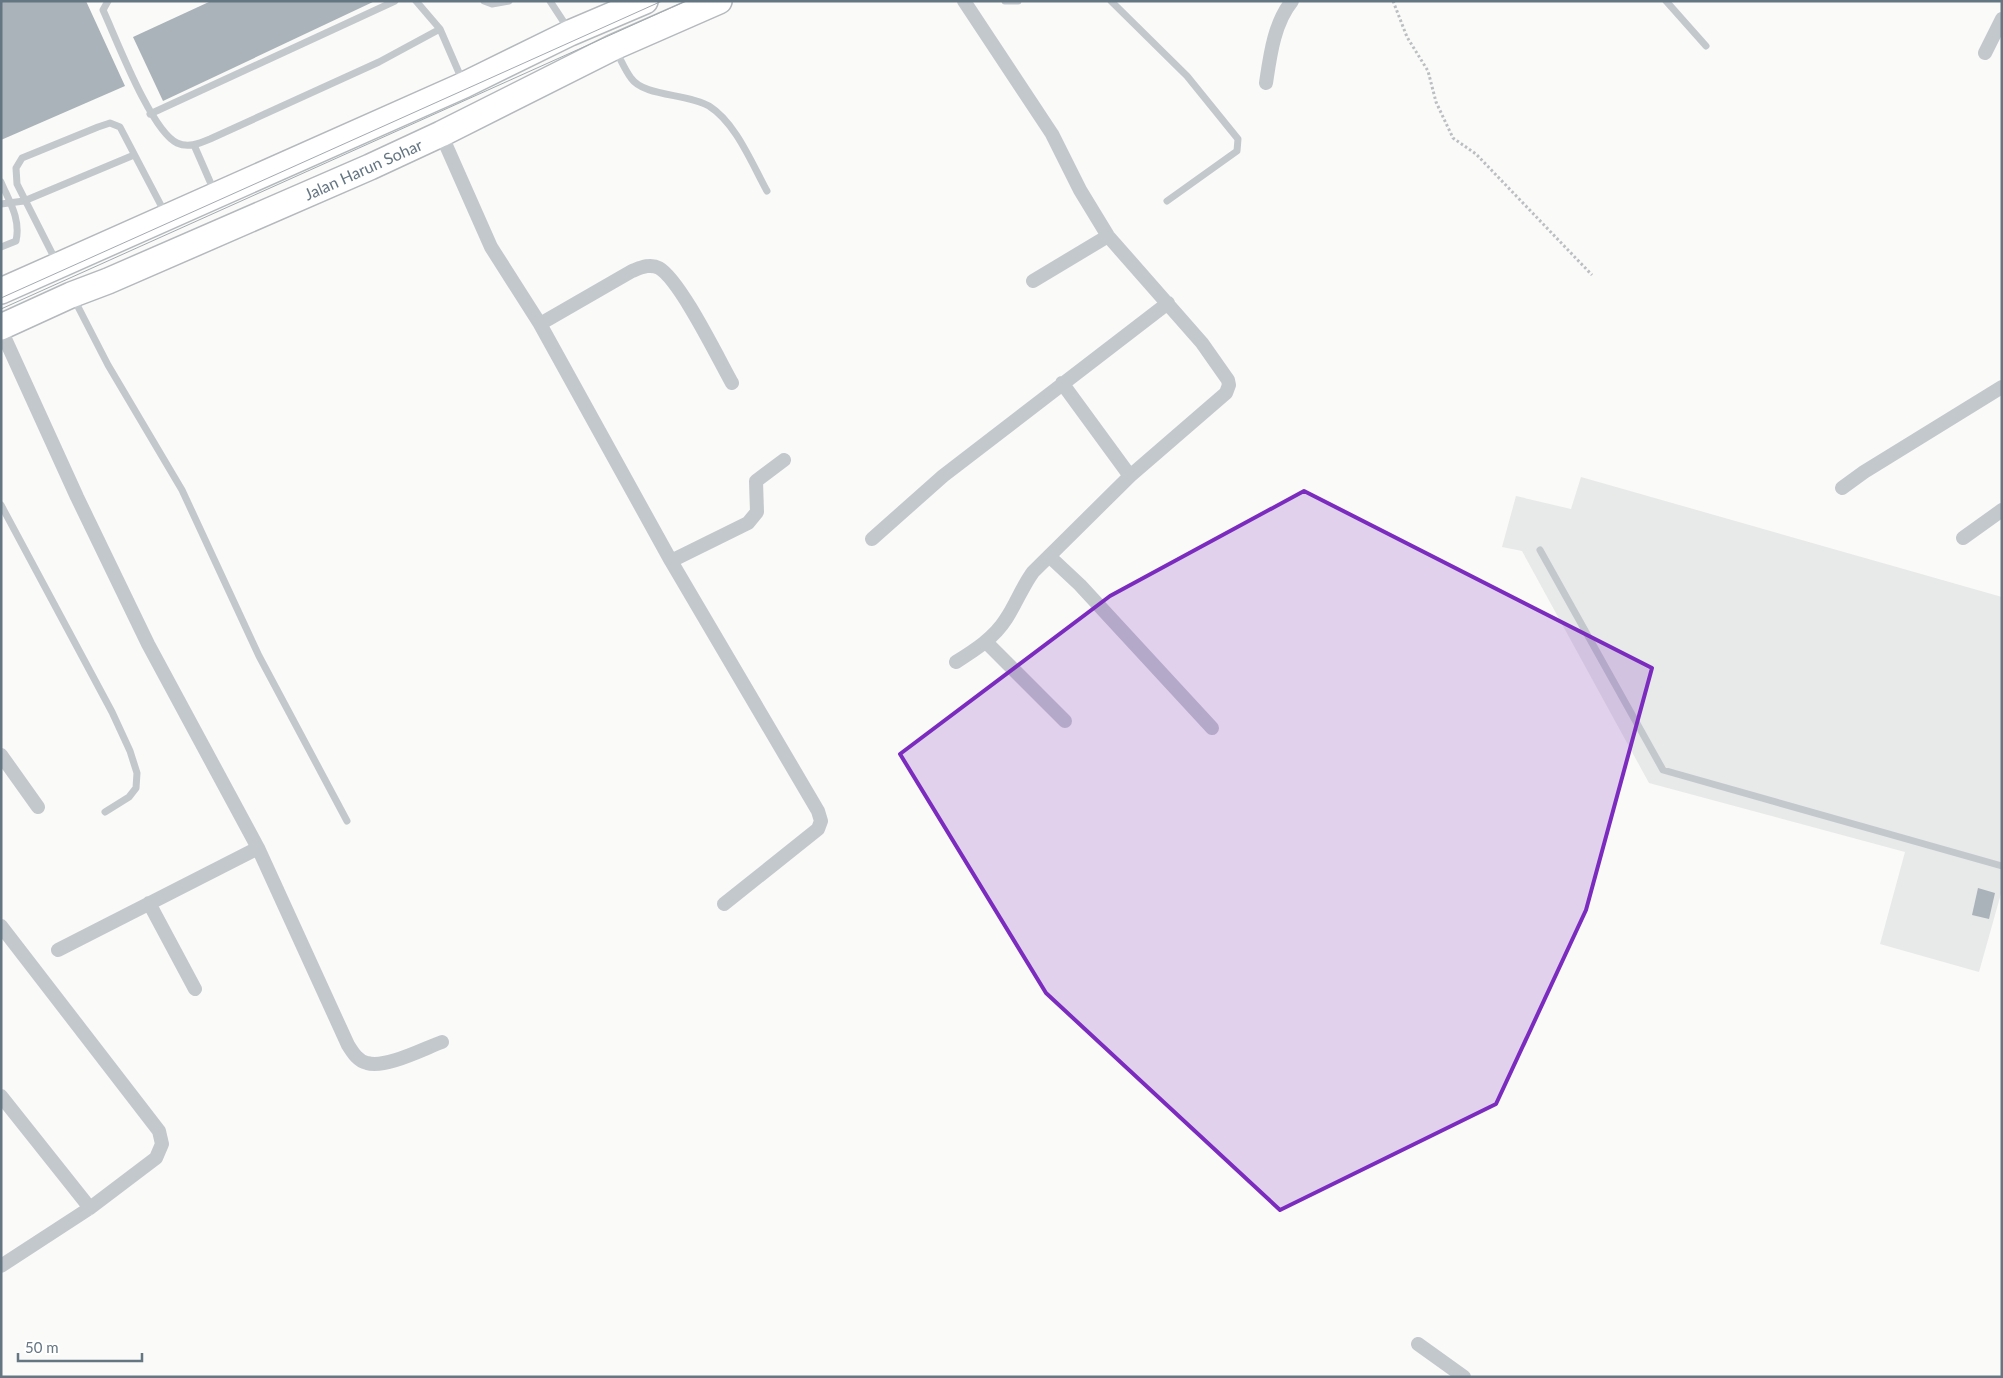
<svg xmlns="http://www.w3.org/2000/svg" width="2003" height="1378" font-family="Lato,sans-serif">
<rect width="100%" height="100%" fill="#fafaf8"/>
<path fill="#e8e9e9" d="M1581 477 2002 597V890L1979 972 1880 944 1905 852 1649 783 1522 551 1502 547 1516 496 1571 509Z"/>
<path fill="#aab3b9" d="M1 1H86L125 86 1 140Z
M211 1H375L163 101 133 37Z
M1978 888 1995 893 1989 919 1972 915Z"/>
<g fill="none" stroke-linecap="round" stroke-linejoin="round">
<g stroke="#b4b9bd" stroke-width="28">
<path id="highway" d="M1 291 464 85 570 33 645 1
M1 327 71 295 108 281 370 167 441 134 614 47 719 1"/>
</g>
<path stroke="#bbbfc2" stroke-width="3" stroke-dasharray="2.5 2.5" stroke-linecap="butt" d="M1393 1 1407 37 1428 71 1436 102 1453 138 1476 154 1592 275"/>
<path stroke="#c3c8cc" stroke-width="7" d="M108 1 103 10C116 38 151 131 177 143 188 148 198 144 210 139L379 62 440 29
M416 1 440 29 463 82
M484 1 492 4 509 1
M550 1 569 30
M1005 1H1018
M1111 1 1187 76 1238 139 1237 151 1167 201
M1666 1 1706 46
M616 51C621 60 625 70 631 78 644 97 687 93 709 106 736 123 752 164 767 191
M150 114 395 1
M194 145 215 193
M1 182C9 201 21 219 16 241L1 247
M1 204 24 201 134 155
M56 261 17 184 16 168 22 158 98 127 110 123 120 127 165 213
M74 299 108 365 182 490 259 656 347 821
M1 505 112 712 130 751 137 773 136 788 129 797 105 812
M1540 550 1663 770 2002 866"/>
<path stroke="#c3c8cc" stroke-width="14" d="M1985 53 2002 19
M1266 83C1270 56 1274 23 1292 1
M441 134 491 247 540 324 671 561 818 811 821 821 818 829 724 904
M1033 281 1108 236
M540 324 632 271C640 268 650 263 659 268 680 280 718 358 732 383
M1 330 77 497 148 644 258 848 348 1045C353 1053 358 1061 367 1063 385 1069 425 1048 442 1042
M1062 383 1130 476
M1842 488 1864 472 2002 387
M1963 538 2002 510
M872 539 943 476 1168 303
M1049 556 1080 585 1212 728
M671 561 748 523 757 512 756 481 784 460
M986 642 1065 721
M956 662C975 650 994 638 1006 619 1016 604 1022 587 1033 572L1130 476 1226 393 1229 385 1228 380 1202 343 1108 236 1080 190 1052 134 964 1
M1 755 38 807
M149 903 195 989
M1 926 159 1131 162 1144 156 1158 90 1208 1 1266
M58 950 258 848
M1 1096 90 1208
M1418 1344 1464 1377"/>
<use href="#highway" stroke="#fff" stroke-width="25"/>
<path stroke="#a2aab0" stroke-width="1" d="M1 298 662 1
M1 309 686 1"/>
</g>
<path fill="#7b2cbf" fill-opacity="0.2" stroke="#7b2cbf" stroke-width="4" stroke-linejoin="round" d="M1304 491 1652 668 1586 910 1496 1104 1280 1210 1046 993 900 754 1110 596Z"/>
<g text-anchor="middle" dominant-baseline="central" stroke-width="5" stroke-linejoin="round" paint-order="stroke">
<g font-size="16" fill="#657683" stroke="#fff">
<text transform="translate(363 169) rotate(-24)">Jalan Harun Sohar</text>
</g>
</g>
<rect width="2003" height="1378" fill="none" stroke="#657683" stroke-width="5"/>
<path d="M18 1353v8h124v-8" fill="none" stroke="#657683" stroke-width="2.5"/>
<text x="25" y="1353" font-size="15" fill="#657683" stroke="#ffffff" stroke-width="4" paint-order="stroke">50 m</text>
</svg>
